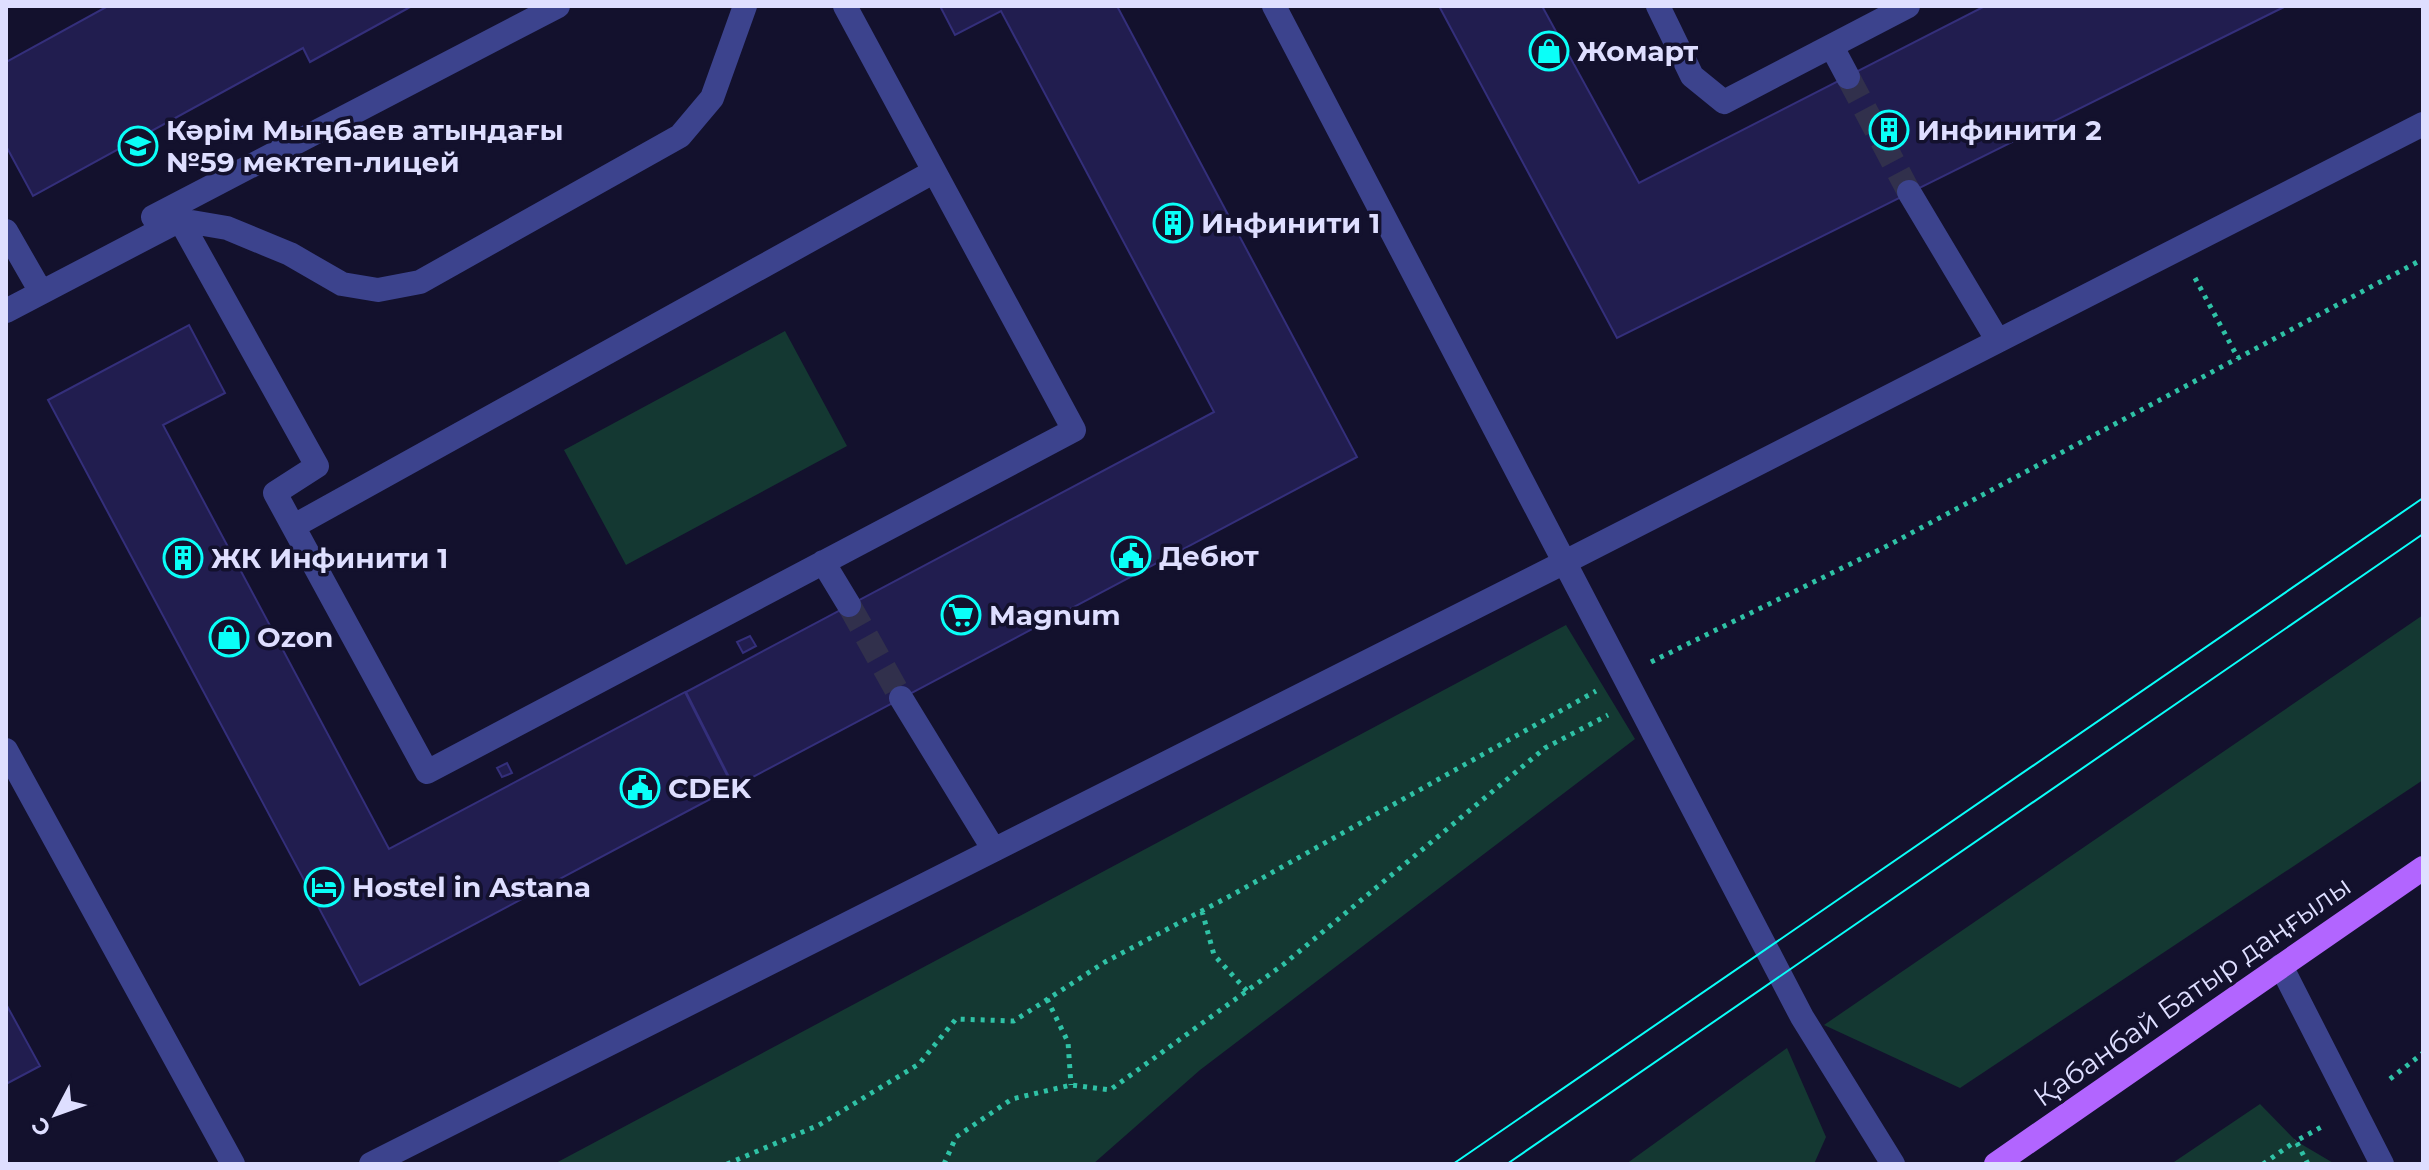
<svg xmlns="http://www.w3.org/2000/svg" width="2429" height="1170" font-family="Montserrat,sans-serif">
<rect width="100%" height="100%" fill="#13112d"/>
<path fill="#143832" d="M785 331 847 446 626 565 564 450Z
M2423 615V780L1960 1088 1824 1025Z
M1566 625 1635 739 1200 1070 1093 1164H554Z
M1787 1048 1826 1137 1814 1164H1626Z
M2260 1104 2296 1141 2335 1164H2171Z"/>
<path fill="#211d4f" stroke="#342f7b" stroke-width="2" d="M108 6H412L310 62 303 48 33 196 6 146V62Z
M940 6H1117L1357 457 734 787 686 692 1214 412 1001 11 955 35Z
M940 6H1117L1357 457 734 787 686 692 1214 412 1001 11 955 35Z
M1439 6H1542L1639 183 1985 6H2286L1617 338Z
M189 325 225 393 163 425 389 849 685 692 733 787 360 985 48 400Z
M189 325 225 393 163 425 389 849 685 692 733 787 360 985 48 400Z
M750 636 756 646 743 653 737 642Z
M507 763 512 773 502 777 497 768Z
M6 1004 40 1066 6 1084Z"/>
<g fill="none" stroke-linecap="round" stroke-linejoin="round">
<path stroke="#31304c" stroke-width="24" stroke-dasharray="24 12" stroke-linecap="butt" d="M1848 77 1909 192
M849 605 901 698"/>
<path stroke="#2fc2a6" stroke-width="5" stroke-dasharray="4 6" stroke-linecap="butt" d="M2195 278 2238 358
M1651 662 1889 545 2423 259
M1202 911 1214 955 1247 991
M1047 999 1068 1042 1071 1085
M2390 1079 2423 1053
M727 1164 819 1125 919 1064 956 1019 1014 1021 1105 962 1232 895 1596 691
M944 1164 956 1137 1012 1099 1071 1085 1110 1090 1284 964 1545 748 1608 715
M2263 1164 2296 1141
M2308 1164 2296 1141 2325 1125"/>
<path stroke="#3c438d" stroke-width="24" d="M1274 6 1802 1017 1893 1164
M1658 6 1692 76 1724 102 1908 6
M1832 47 1848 77
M1909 192 1998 341
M153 217 558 6
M180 220 317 466 275 493 427 772 1074 430 845 6
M6 231 41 292
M6 311 180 220 227 228 290 254 342 284 378 290 420 282 680 136 712 98 745 6
M294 526 933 172
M823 562 849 605
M901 698 994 850
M6 750 233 1164
M2281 966 2382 1164
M371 1164 1565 562 2423 124"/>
<path stroke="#b265ff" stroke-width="24" d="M1996 1164 2423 868"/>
<path stroke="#0afff8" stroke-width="2" d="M1453 1164 2423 498
M1507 1164 2423 534"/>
</g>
<defs>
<g id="shop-ring" transform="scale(2)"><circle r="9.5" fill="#13112d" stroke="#0afff8" stroke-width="1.5"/><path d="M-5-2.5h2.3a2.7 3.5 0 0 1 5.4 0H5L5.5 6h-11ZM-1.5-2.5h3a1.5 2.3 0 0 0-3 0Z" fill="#0afff8"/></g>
<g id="building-ring" transform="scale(2)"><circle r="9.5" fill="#13112d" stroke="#0afff8" stroke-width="1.5"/><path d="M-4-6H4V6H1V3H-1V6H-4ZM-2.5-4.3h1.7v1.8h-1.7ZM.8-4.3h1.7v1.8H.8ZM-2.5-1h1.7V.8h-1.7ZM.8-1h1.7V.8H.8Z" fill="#0afff8"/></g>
<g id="school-ring" transform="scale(2)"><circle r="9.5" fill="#13112d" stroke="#0afff8" stroke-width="1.5"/><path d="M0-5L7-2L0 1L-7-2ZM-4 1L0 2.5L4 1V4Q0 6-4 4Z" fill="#0afff8"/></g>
<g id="civic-ring" transform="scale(2)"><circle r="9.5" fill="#13112d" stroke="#0afff8" stroke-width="1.5"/><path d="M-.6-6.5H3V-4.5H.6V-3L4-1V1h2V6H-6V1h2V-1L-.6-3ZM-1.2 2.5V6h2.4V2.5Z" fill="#0afff8"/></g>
<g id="supermarket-ring" transform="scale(2)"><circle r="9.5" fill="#13112d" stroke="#0afff8" stroke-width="1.5"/><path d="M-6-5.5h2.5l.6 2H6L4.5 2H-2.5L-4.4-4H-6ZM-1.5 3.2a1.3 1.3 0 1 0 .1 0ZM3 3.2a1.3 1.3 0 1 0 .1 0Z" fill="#0afff8"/></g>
<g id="hotel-ring" transform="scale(2)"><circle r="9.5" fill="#13112d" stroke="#0afff8" stroke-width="1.5"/><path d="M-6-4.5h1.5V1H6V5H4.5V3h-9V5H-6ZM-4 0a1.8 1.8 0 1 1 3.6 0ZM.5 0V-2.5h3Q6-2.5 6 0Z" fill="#0afff8"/></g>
</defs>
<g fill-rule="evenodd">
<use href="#shop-ring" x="1549" y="51"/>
<use href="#building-ring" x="1889" y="130"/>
<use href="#school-ring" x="138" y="146"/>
<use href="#building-ring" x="1173" y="223"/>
<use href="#civic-ring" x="1131" y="556"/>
<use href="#building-ring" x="183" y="558"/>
<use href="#supermarket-ring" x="961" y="615"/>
<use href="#shop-ring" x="229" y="637"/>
<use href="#civic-ring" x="640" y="788"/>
<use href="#hotel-ring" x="324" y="887"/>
</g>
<g text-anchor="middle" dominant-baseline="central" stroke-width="7" stroke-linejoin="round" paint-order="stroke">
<g font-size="28" font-weight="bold" fill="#dedeff" stroke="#13112d" text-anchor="start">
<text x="1577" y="51">Жомарт</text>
<text x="166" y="130">Кәрім Мыңбаев атындағы<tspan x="166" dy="32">№59 мектеп-лицей</tspan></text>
<text x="1917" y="130">Инфинити 2</text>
<text x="1201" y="223">Инфинити 1</text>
<text x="1159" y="556">Дебют</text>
<text x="211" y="558">ЖК Инфинити 1</text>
<text x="989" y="615">Magnum</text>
<text x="257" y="637">Ozon</text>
<text x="668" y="788">CDEK</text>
<text x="352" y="887">Hostel in Astana</text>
</g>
<g font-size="28" fill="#dedeff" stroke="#13112d">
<text transform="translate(2192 991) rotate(-35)">Қабанбай Батыр даңғылы</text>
</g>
</g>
<rect width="2429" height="1170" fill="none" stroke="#dedeff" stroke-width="16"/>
<g transform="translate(56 1114) rotate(229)" stroke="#13112d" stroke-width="6" paint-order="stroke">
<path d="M0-6L14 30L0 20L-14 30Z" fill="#dedeff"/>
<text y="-12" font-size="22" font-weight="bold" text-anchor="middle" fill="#dedeff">С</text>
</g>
</svg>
